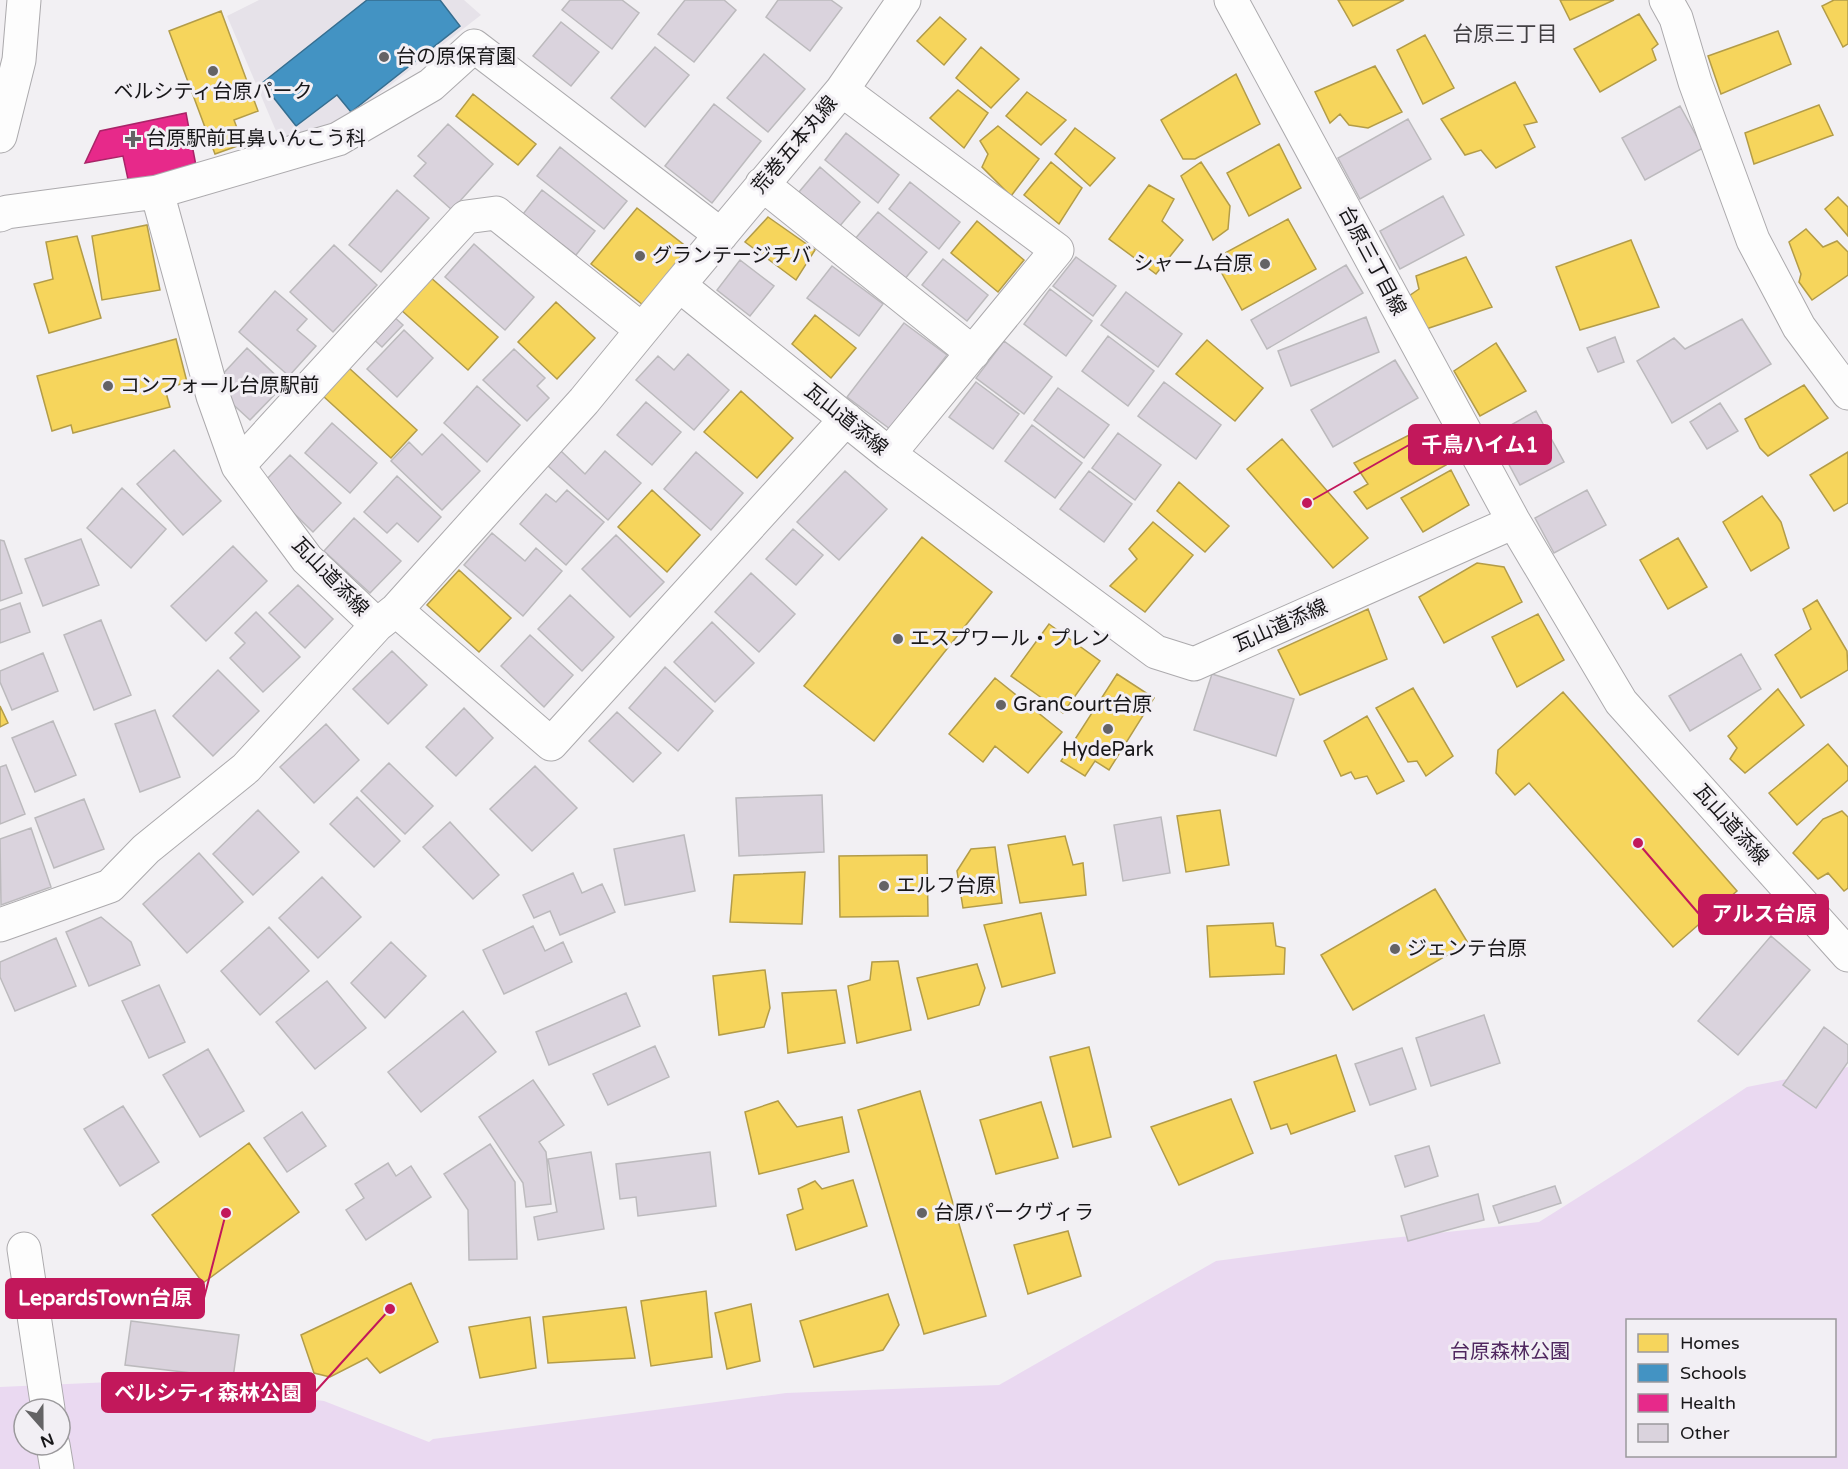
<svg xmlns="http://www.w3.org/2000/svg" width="1848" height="1469" font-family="'Varela Round','Noto Sans JP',sans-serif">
<rect width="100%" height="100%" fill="#f2f0f3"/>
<path fill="#e6e2e9" d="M259 0H464L481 15 335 128 282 145 227 16Z"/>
<path fill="#ead9f1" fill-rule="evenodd" d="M1848 1067V1469H0V1387L156 1380 324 1401 429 1442 433 1439 786 1393 999 1385 1216 1261 1373 1240 1539 1222 1636 1161 1747 1087ZM1628 1320H1834V1456H1628ZM24 1409H60V1445H24Z"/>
<path fill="#f6d55c" stroke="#b39c48" stroke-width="1.5" d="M1338 0H1404L1353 26Z
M1560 0H1614L1570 20Z
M1834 0H1848V44L1843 47 1822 6Z
M221 11 258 111 234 120 243 144 215 154 169 31Z
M1639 14 1658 44 1652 49 1656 60 1600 92 1574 49Z
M940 17 966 39 944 65 917 41Z
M1778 31 1791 64 1721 94 1708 56Z
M1425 35 1454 88 1423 104 1397 50Z
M981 47 1019 79 991 108 956 78Z
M1375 66 1402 112 1368 128 1349 125 1340 114 1330 123 1315 92Z
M1236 74 1260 124 1195 159H1183L1161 120Z
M1515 82 1537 122 1524 125 1535 147 1496 168 1481 150 1465 155 1441 119Z
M958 90 988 113 964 148 930 118Z
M1027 92 1066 120 1041 145 1006 116Z
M473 94 536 144 518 165 456 116Z
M1819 105 1833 135 1754 164 1745 133Z
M998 126 1039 159 1011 196 982 167 988 154 980 141Z
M1075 128 1115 158 1090 186 1055 154Z
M1279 144 1301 188 1249 216 1227 173Z
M1051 162 1082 188 1059 224 1024 195Z
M1201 162 1230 206 1228 229 1213 240 1181 176Z
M1149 185 1174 199 1162 221 1183 240 1156 274 1109 239Z
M1838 197 1848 207V236L1825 209Z
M637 208 688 248 643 305 591 264Z
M768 217 815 250 796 280 745 242Z
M1288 219 1316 269 1242 310 1214 259Z
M977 221 1024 260 998 292 951 253Z
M147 225 160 290 102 300 92 236Z
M1806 229 1823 247 1837 241 1848 252V275L1812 300 1799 282 1801 274 1789 242Z
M77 236 101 318 49 333 34 284 53 279 46 242Z
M1631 240 1659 307 1580 330 1556 267Z
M1466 257 1492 307 1423 330 1406 298 1419 289 1416 276Z
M429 276 498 337 468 370 400 309Z
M556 302 595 338 557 379 518 342Z
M815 315 856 348 831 378 792 344Z
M176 339 187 382 165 389 170 407 73 433 71 425 52 431 37 376Z
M1207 340 1263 388 1235 421 1176 374Z
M1496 343 1526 391 1480 416 1454 371Z
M349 368 417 430 391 458 323 396Z
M1804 385 1828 418 1768 456 1760 448 1745 419Z
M741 391 793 438 757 478 704 432Z
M1421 429 1446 465 1367 509 1354 492 1368 484 1354 463Z
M1282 439 1368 538 1333 568 1247 469Z
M1848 452V503L1834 511 1810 475Z
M1451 470 1469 505 1423 532 1401 498Z
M1179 482 1229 526 1205 552 1157 511Z
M652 490 700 535 667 572 618 527Z
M1762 496 1781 522 1789 548 1751 571 1723 522Z
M1153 522 1193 555 1145 612 1110 586 1137 559 1129 549Z
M922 537 992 592 874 741 804 686Z
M1678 538 1707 587 1668 609 1640 560Z
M1477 563 1504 567 1522 602 1444 643 1419 597Z
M459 570 511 618 479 652 427 605Z
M1817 600 1847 651 1848 670 1801 698 1775 655 1811 629 1803 609Z
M1368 609 1387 659 1300 695 1278 650Z
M1538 614 1564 660 1517 687 1492 637Z
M1049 624 1100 661 1063 713 1011 676Z
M1117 674 1154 698 1109 770 1095 761 1085 776 1061 761Z
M995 678 1062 732 1028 773 995 746 983 762 949 734Z
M1413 688 1453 756 1426 776 1417 761 1408 762 1376 708Z
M1778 689 1804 725 1745 773 1730 759 1737 748 1728 736Z
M1563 692 1737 891 1673 947 1529 783 1515 795 1496 773 1498 750Z
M0 706 8 723 0 727Z
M1367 716 1404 781 1377 794 1367 776 1355 779 1351 772 1341 776 1324 741Z
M1828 744 1848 767V780L1797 825 1769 793Z
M1220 810 1229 865 1186 872 1177 816Z
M1842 811 1848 817V888L1844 891 1828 873 1818 879 1793 853 1823 819Z
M1065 836 1073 865 1083 863 1086 895 1020 903 1008 845Z
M995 847 1002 903 963 908 957 871 971 849Z
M927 855 928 916 840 917 839 856Z
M805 872 802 924 730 922 734 875Z
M1435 889 1468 943 1353 1010 1321 955Z
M1041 913 1055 973 1002 987 984 925Z
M1273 923 1276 946 1285 948 1284 974 1210 977 1207 926Z
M898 961 911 1030 857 1043 848 986 870 980 872 962Z
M977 964 985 988 979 1005 928 1019 917 978Z
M765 970 770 1008 764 1027 719 1035 713 976Z
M836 990 845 1043 788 1053 782 993Z
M1089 1047 1111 1137 1073 1147 1050 1057Z
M1336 1055 1355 1111 1291 1134 1287 1124 1271 1129 1254 1082Z
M920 1091 986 1316 924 1334 858 1110Z
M1231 1099 1253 1153 1179 1185 1151 1127Z
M778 1101 797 1127 842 1117 849 1152 759 1174 745 1112Z
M1041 1102 1058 1158 996 1174 980 1120Z
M249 1143 299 1212 203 1283 152 1215Z
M853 1180 867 1226 796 1250 787 1215 803 1209 798 1189 815 1181 822 1189Z
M1068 1231 1081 1276 1028 1294 1014 1245Z
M411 1283 438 1342 380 1373 367 1358 330 1377 314 1373 301 1335Z
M706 1291 712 1357 651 1366 641 1301Z
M888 1294 899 1325 883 1350 814 1367 800 1321Z
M751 1304 760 1361 727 1369 715 1313Z
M626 1307 635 1358 548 1363 543 1317Z
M530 1317 536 1368 480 1378 469 1327Z"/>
<path fill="#4393c3" stroke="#366e90" stroke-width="1.5" d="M367 0H440L460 26 351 112 337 95 296 126 262 83Z"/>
<path fill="#e7298a" stroke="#a92468" stroke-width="1.5" d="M186 113 197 171 129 184 123 156 85 163 100 131Z"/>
<path fill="#dad3dd" stroke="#bcbabd" stroke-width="1.5" d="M570 0H622L639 13 612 49 562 10Z
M685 0H724L736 10 694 62 658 34Z
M778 0H831L842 8 810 51 766 17Z
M561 22 599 52 571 86 533 56Z
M655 47 689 75 645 127 611 98Z
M764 54 805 89 768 132 727 98Z
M714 104 761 141 712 203 665 166Z
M1680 106 1703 148 1645 180 1622 138Z
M1408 119 1431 159 1360 199 1338 158Z
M448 124 493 164 452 210 414 176 426 163 418 156Z
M846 133 899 175 878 203 825 160Z
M560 147 627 201 604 229 537 176Z
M820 167 860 202 839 227 799 192Z
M910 182 960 222 939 249 889 209Z
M397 190 429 218 381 272 349 245Z
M542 190 595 231 576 255 523 214Z
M1443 196 1464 235 1400 269 1380 231Z
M878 212 927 252 904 280 855 239Z
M474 244 534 297 505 330 445 277Z
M334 245 377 285 333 332 290 292Z
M1076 257 1116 286 1093 316 1053 286Z
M943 259 988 295 967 321 922 285Z
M740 260 774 286 750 316 717 290Z
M1346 265 1363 293 1267 349 1251 320Z
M832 266 883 304 859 336 807 298Z
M1050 289 1092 321 1066 356 1024 324Z
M275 291 307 319 297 330 316 346 289 376 239 332Z
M1126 292 1182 334 1158 367 1101 325Z
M392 315 403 325 382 347 371 337Z
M1366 317 1379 352 1291 386 1278 351Z
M1742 319 1771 364 1672 423 1637 361 1674 338 1685 349Z
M904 323 947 355 890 429 847 397Z
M404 330 433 358 397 397 367 369Z
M1108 336 1154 371 1128 406 1082 371Z
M1615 337 1624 362 1598 372 1587 348Z
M1004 341 1052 377 1024 414 976 378Z
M247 348 285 384 250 420 226 398 234 390 220 377Z
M514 349 545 378 537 386 549 398 527 421 483 380Z
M688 354 729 390 694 430 636 380 658 356 674 370Z
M1395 360 1418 398 1333 447 1311 410Z
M976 382 1019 414 993 449 949 417Z
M1164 382 1221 425 1196 459 1138 416Z
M477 386 520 425 487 462 444 423Z
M1058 388 1109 425 1084 458 1034 420Z
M646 402 681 432 652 465 617 435Z
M1720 403 1738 431 1707 449 1690 422Z
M1536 411 1564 462 1520 485 1493 435Z
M332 423 377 463 350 493 305 453Z
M1032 425 1082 463 1055 498 1005 461Z
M1118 433 1161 465 1135 500 1092 468Z
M442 434 480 471 442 510 391 461 409 442 422 455Z
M174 450 221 501 183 535 137 484Z
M561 451 585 474 605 451 641 483 608 520 548 466Z
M696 452 743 493 711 530 664 489Z
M290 455 341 503 313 532 263 483Z
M845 471 887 509 839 560 797 522Z
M1089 471 1132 504 1104 542 1060 509Z
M397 476 441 517 418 542 397 523 387 533 364 512Z
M122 488 166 529 131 568 87 528Z
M567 490 604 522 566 565 520 524 546 494 556 502Z
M1587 490 1606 525 1554 553 1535 518Z
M354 518 401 561 370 593 324 551Z
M793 529 823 555 796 585 766 559Z
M492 533 525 561 536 548 562 571 523 616 464 565Z
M616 535 664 582 630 617 582 569Z
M81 539 99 585 43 606 25 559Z
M0 540 4 541 22 593 0 601Z
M233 546 267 581 206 641 171 606Z
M751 573 795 614 759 652 715 612Z
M298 585 333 619 305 648 269 613Z
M570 595 614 637 582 671 538 629Z
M20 603 30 632 0 643V610Z
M256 612 300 657 263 692 230 658 245 643 235 633Z
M101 620 131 695 94 710 64 635Z
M712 622 754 663 715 702 674 662Z
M530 635 573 675 544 707 501 666Z
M392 651 427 685 388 724 353 689Z
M43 653 58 691 12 710 0 682V671Z
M1741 654 1761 689 1690 731 1669 696Z
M665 667 713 711 678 751 629 708Z
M218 670 259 711 213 756 173 716Z
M1212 674 1294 699 1276 756 1194 730Z
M464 708 493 738 456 776 426 747Z
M155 710 180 777 140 792 115 724Z
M617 712 661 753 633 782 589 741Z
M53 721 76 775 35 792 12 738Z
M326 724 359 760 314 803 280 767Z
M389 763 433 806 405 834 361 791Z
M6 765 25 814 0 824V767Z
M535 766 577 808 532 851 490 809Z
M822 795 824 852 739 856 736 798Z
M357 797 400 841 374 867 330 824Z
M84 799 104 849 54 868 35 818Z
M258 810 299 852 253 895 213 854Z
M1161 817 1170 873 1123 881 1114 825Z
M450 822 499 875 473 899 423 847Z
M31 828 51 887 1 905 0 839Z
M684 835 695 891 625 905 614 849Z
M199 853 243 902 187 953 143 904Z
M573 873 582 893 602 884 615 912 560 935 550 911 534 918 523 895Z
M322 877 361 917 318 958 279 918Z
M101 917 131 942 140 965 89 986 66 932Z
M533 926 545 951 563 942 572 962 504 994 483 950Z
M269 927 309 971 260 1015 221 971Z
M1771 936 1810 970 1738 1055 1698 1021Z
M56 938 76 986 15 1011 0 977V962Z
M391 942 426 976 385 1018 351 983Z
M327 981 366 1028 315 1069 276 1022Z
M159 985 185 1042 149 1058 122 1001Z
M626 993 640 1026 549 1065 536 1032Z
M463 1011 496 1052 421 1112 388 1072Z
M1484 1015 1500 1063 1431 1086 1416 1038Z
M1824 1027 1848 1045V1062L1816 1108 1783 1085Z
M655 1046 669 1077 608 1105 593 1074Z
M1402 1048 1416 1089 1370 1105 1355 1064Z
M208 1049 244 1111 200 1137 163 1075Z
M533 1080 564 1125 539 1142 546 1152 551 1204 526 1207 523 1183 479 1117Z
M123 1106 159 1162 120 1186 84 1129Z
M302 1112 326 1146 287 1172 264 1138Z
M490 1144 515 1182 517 1259 469 1260 468 1210 444 1174Z
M1429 1146 1438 1176 1405 1187 1395 1156Z
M591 1152 604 1229 538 1240 534 1217 557 1212 548 1159Z
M710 1152 716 1206 638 1216 636 1197 620 1199 616 1164Z
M388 1163 396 1176 411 1166 431 1197 366 1240 346 1210 364 1198 355 1184Z
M1555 1186 1561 1203 1499 1223 1493 1206Z
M1478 1194 1484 1220 1408 1241 1401 1216Z
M131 1321 239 1335 233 1378 125 1365Z"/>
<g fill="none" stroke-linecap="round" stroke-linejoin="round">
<g stroke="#acaaad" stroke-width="35">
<path id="pedestrian" d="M24 1249 48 1409
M53 1445 57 1469"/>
</g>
<g stroke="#acaaad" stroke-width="35">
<path id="minor" d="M1231 0 1514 522
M1666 0 1676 18 1695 82 1753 240 1799 327 1848 393
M842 90 1057 250 889 454
M0 136 19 60 24 0
M762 184 973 353
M157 192 338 139 431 85 474 46 721 235
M0 215 7 212 157 192 213 396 238 466 307 559 377 625 396 610 584 401 679 285 889 454 1156 652 1194 664 1514 522 1621 702 1848 955
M679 285 842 90 904 0
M238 466 466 217 496 213 642 330
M396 610 551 744 846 419
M0 925 110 886 146 849 246 768 377 625"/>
</g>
<use href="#pedestrian" stroke="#fdfdfd" stroke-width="33"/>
<use href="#minor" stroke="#fdfdfd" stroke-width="33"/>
</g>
<g fill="#646365" stroke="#f2eff4" stroke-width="2">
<circle cx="384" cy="57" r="6"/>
<circle cx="213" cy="71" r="6"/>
<path d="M130 130h6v6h6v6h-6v6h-6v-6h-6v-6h6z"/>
<circle cx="640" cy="256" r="6"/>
<circle cx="1265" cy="264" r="6"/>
<circle cx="108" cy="386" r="6"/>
<circle cx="898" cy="639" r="6"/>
<circle cx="1001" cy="705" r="6"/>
<circle cx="1108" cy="729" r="6"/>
<circle cx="884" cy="886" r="6"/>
<circle cx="1395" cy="949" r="6"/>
<circle cx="922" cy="1213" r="6"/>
</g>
<g text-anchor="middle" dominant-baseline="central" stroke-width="6" stroke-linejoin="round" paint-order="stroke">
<g font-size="20" fill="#181719" stroke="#f2eff4" text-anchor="start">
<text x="396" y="57">台の原保育園</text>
<text x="213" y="92" text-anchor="middle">ベルシティ台原パーク</text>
<text x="146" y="139">台原駅前耳鼻いんこう科</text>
<text x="652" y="256">グランテージチバ</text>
<text x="1253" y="264" text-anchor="end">シャーム台原</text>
<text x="120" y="386">コンフォール台原駅前</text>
<text x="910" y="639">エスプワール・プレン</text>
<text x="1013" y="705">GranCourt台原</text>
<text x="1108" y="750" text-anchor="middle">HydePark</text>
<text x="896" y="886">エルフ台原</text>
<text x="1407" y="949">ジェンテ台原</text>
<text x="934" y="1213">台原パークヴィラ</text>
</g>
<g font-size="20" fill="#181719" stroke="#f2eff4">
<text transform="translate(795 145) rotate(-50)">荒巻五本丸線</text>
<text transform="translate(1372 261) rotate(62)">台原三丁目線</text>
<text transform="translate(846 420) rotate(39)">瓦山道添線</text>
<text transform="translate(330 577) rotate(46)">瓦山道添線</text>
<text transform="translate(1281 626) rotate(-24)">瓦山道添線</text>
<text transform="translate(1731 825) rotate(48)">瓦山道添線</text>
</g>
<g font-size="20" fill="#4f275f" stroke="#f2eff4">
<text x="1510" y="1352">台原森林公園</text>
</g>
<g font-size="21" fill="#424043" stroke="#f2eff4">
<text x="1505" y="34">台原三丁目</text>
</g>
</g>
<path fill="none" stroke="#c2185b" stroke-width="2" d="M1307 503L1409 445M1638 843L1699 914M226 1213L204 1298M390 1309L315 1392"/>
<g fill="#c2185b" stroke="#f2eff4" stroke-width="2">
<circle cx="1307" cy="503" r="6"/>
<circle cx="1638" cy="843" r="6"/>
<circle cx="226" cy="1213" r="6"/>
<circle cx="390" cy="1309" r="6"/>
</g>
<g fill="#c2185b" stroke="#c2185b" stroke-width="2">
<rect x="1409" y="425" width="142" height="39" rx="6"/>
<rect x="1699" y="895" width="129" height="39" rx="6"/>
<rect x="6" y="1279" width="198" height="39" rx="6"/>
<rect x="102" y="1373" width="213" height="39" rx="6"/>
</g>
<g font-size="21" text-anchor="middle" font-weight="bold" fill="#fff">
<text x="1480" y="452">千鳥ハイム1</text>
<text x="1764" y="921">アルス台原</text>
<text x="105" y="1305">LepardsTown台原</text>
<text x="208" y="1400">ベルシティ森林公園</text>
</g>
<rect x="1626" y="1319" width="210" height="138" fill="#f2eff4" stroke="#9b999c" stroke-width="1.5"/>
<rect x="1638" y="1334" width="30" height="18" fill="#f6d55c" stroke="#9b999c" stroke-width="1.5"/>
<text x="1680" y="1349" font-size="18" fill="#181719">Homes</text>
<rect x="1638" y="1364" width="30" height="18" fill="#4393c3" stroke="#9b999c" stroke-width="1.5"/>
<text x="1680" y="1379" font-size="18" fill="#181719">Schools</text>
<rect x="1638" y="1394" width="30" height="18" fill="#e7298a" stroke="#9b999c" stroke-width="1.5"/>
<text x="1680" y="1409" font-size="18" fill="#181719">Health</text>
<rect x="1638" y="1424" width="30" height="18" fill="#dad3dd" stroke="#9b999c" stroke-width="1.5"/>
<text x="1680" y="1439" font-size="18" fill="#181719">Other</text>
<g transform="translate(42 1427) rotate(159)"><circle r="28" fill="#f2eff4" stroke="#9b999c" stroke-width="1.5"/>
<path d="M0-4.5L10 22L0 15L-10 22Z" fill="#646365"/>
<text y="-9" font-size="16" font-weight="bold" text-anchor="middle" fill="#181719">N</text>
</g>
</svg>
